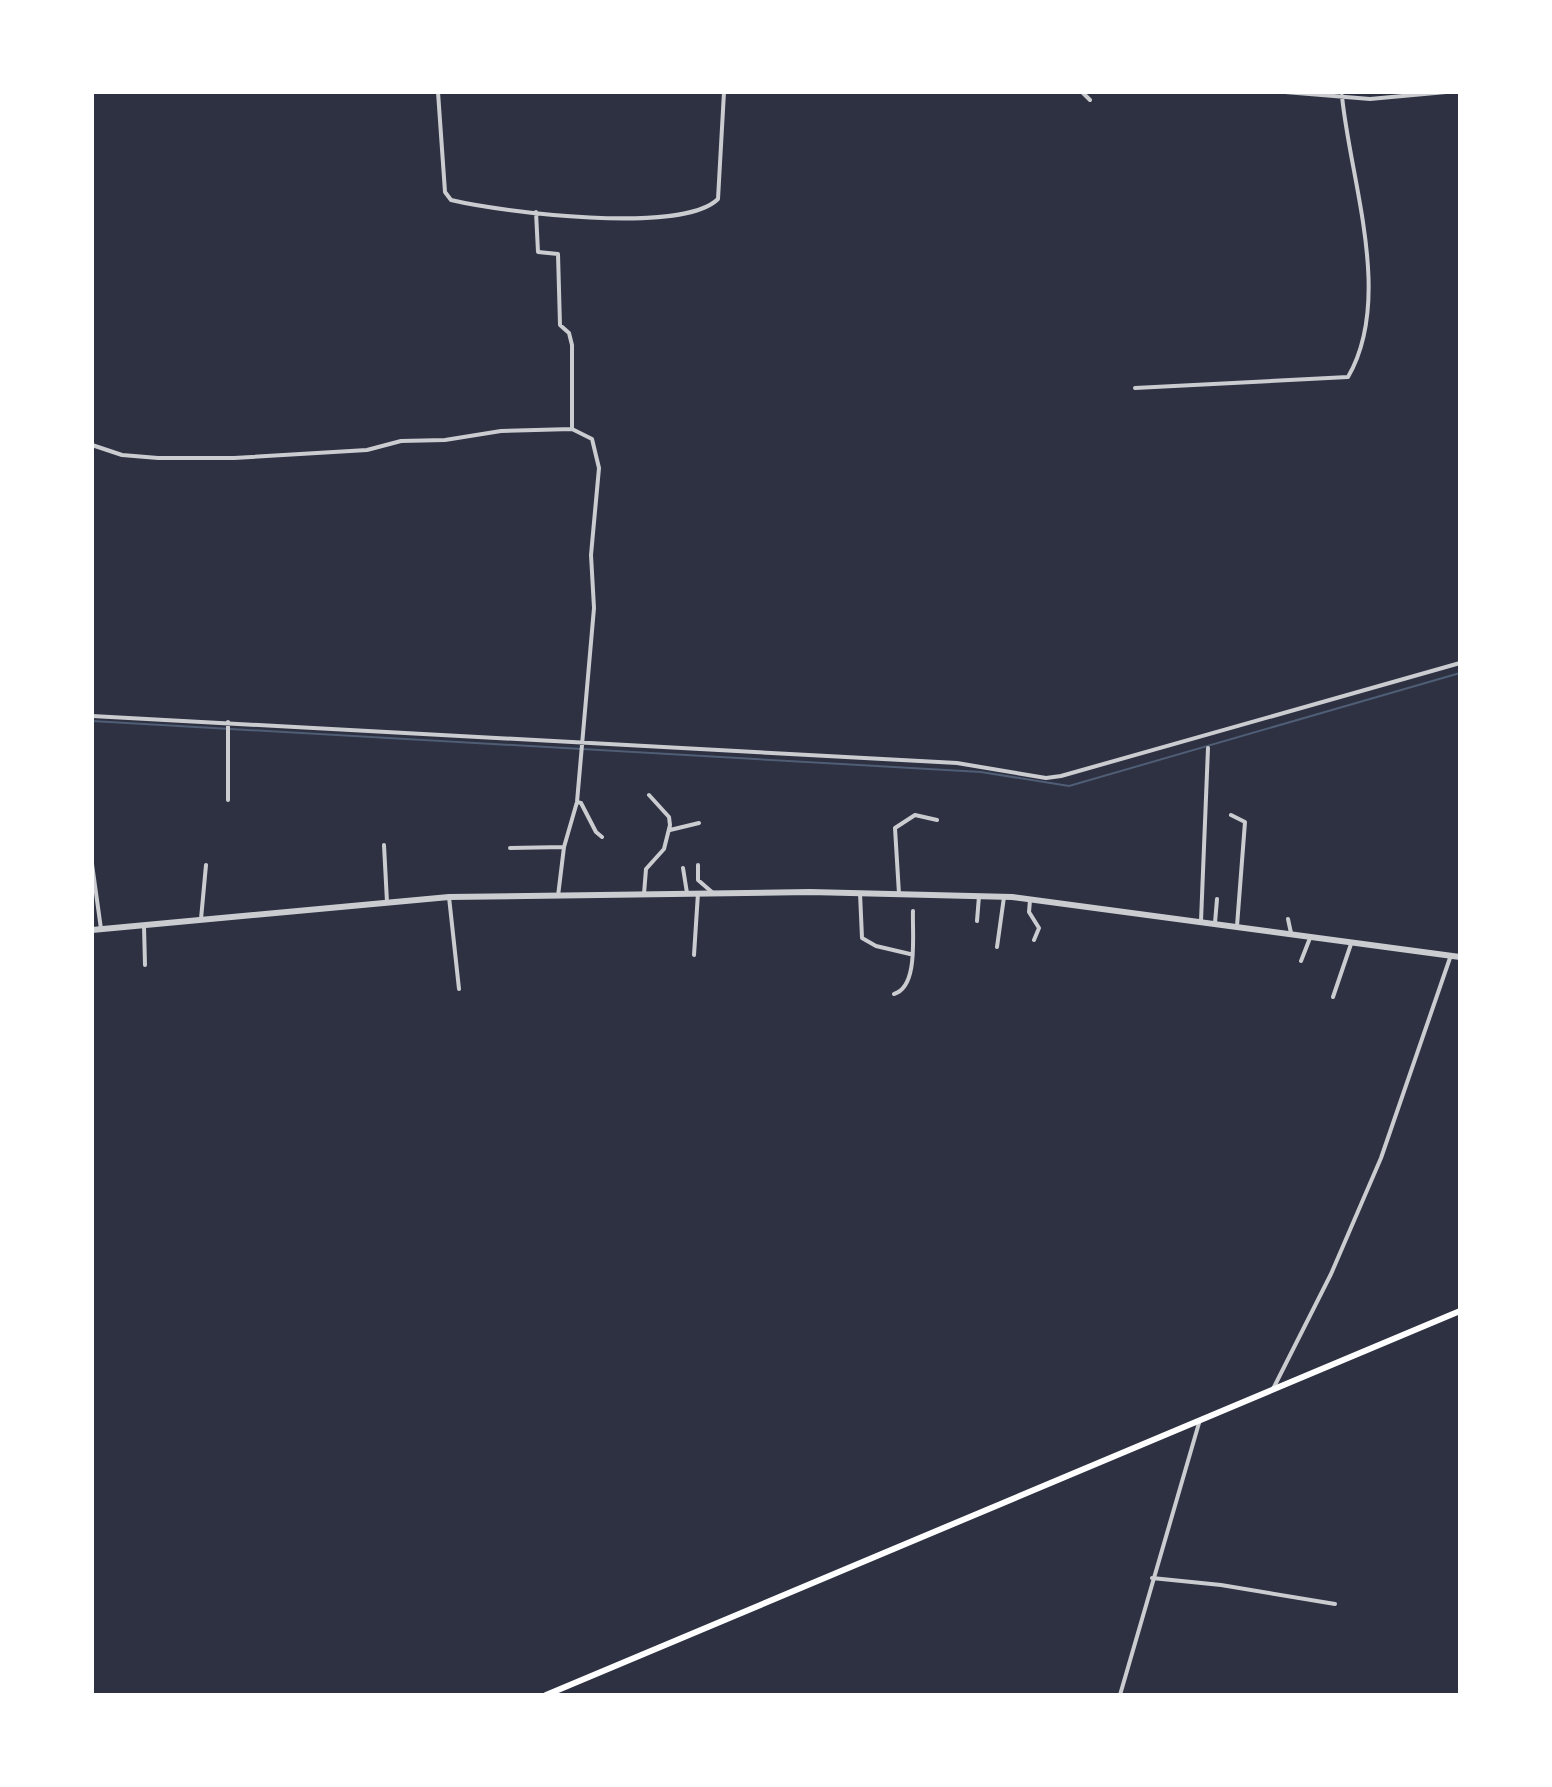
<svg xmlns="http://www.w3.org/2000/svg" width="1552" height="1787" font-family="'DM Sans',sans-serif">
<rect width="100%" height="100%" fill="#2d3142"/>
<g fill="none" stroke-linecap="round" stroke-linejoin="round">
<path stroke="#4f5d75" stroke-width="2" d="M92 721 981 772 1069 786 1460 673"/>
<path stroke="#caccd0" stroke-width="4" d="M438 92 445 192 451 200C501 212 682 235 718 199L724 92
M1082 92 1090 100
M1285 92 1370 99 1446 92
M536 212 538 252 558 254 560 325 569 333 572 345V429
M1135 388 1348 377C1394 298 1350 180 1342 96
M92 445 122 455 158 458H234L367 450 401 441 445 440 501 431 572 429 592 439 599 468 591 555 594 608 577 802 564 847 558 896
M92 716 957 763 1046 778 1061 776 1460 663
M228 722V800
M577 802 581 803 596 832 602 837
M1231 815 1245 822 1237 926
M670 830 699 823
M384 845 387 902
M510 848 564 847
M92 864 101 929
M698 865V880L713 893
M683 868 687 893
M860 893 862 938 876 946 910 954
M644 894 646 869 664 849 670 825 669 817 649 795
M899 894 895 828 915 815 937 820
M449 897 459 989
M1030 900 1029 912 1039 928 1034 940
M201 919 206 865
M1288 919 1291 933
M977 921 979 896
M1201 921 1208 748
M1215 923 1217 899
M144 926 145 965
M997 947 1004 897
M694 955 698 893
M1301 961 1310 938
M894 994C919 987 912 933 913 911
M1333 997 1351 944
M1273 1389 1331 1274 1381 1158 1451 955
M1152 1578 1221 1585 1335 1604
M1120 1695 1199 1423"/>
<path stroke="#caccd0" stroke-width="6" d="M92 930 449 897 810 892 1012 897 1460 957"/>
<path stroke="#fff" stroke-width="6" d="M546 1695 1460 1311"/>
</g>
<rect width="1552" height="1787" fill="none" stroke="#ffffff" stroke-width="188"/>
</svg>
